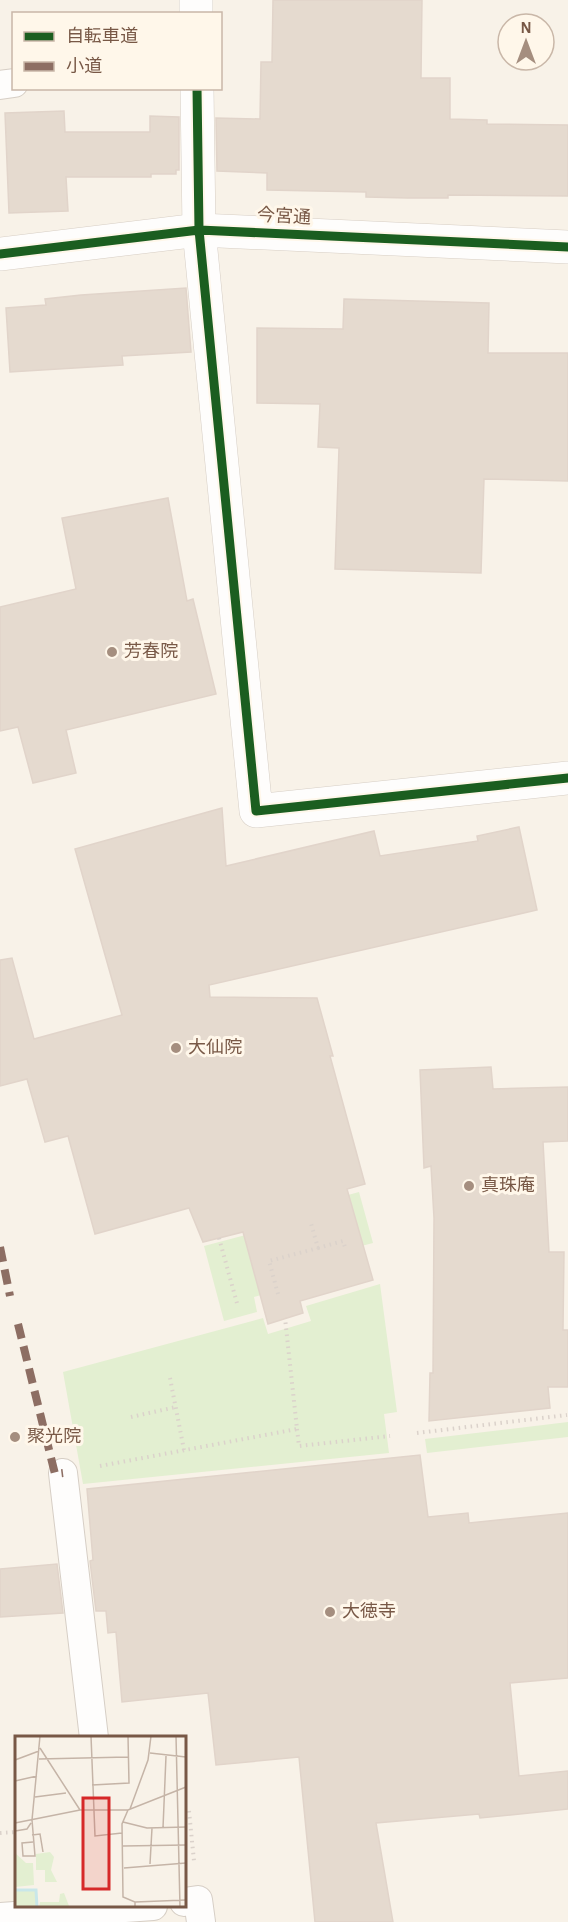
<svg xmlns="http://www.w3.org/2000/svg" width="568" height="1922" font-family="'Alegreya Sans','Noto Sans JP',sans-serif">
<rect width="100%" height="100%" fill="#f8f2e8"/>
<path fill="#e3efd1" d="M359 1192 373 1243 327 1255 301 1284 254 1297 257 1312 224 1321 204 1246 287 1224 337 1198Z
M380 1284 397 1412 384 1414 389 1453 83 1484 63 1372 263 1318 268 1334 311 1321 306 1306Z
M568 1422V1437L427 1453 425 1439Z"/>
<path fill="#e5dacf" stroke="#e1d4ca" stroke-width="1.5" d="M273 0H422L421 78H450V119L487 120V124L568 125V196L448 195V198H408L366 197V192L267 190V173L217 171 216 118 260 119 261 62H272Z
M64 111 65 132H150V116L179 117V170H176V174H151V177H66L68 211 9 213 5 113Z
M186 288 191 352 122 356 123 365 10 372 6 308 46 305 45 299 81 295Z
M344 299 489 303 488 353H568V481L484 479 481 573 335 569 339 448 318 447 320 404 257 403V328L343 329Z
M168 498 187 601 193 599 216 694 66 730 76 773 33 783 18 727 0 731V607L76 589 62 518Z
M222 808 226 866 374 831 380 856 478 841 477 836 519 827 537 910 209 985 210 997 317 998 333 1056H330L365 1184 347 1189 373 1280 300 1301 303 1313 268 1324 243 1232 203 1242 189 1208 95 1234 68 1136 45 1142 27 1079 0 1086V960L12 958 34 1039 122 1015 75 849Z
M491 1067 493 1089 568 1087V1141L543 1142 549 1252H564L563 1330H568V1387H548L550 1408 429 1421 430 1373H433L434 1218 431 1166 424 1168 420 1070Z
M420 1455 428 1517 468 1513 469 1523 568 1513V1678L510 1683 519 1776 568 1771V1809L480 1818 479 1814 376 1823 393 1922H315L299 1757 216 1765 208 1693 122 1702 116 1632 108 1633 106 1611H96L90 1561 93 1560 87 1489Z
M57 1564 63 1613 0 1617V1569Z"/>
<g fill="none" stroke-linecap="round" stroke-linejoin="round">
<g stroke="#d6cec5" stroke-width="30">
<path id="lane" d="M0 85 14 83
M63 1473 94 1738
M184 1902 198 1900 201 1922
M0 1917 153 1906"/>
</g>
<g stroke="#d6cec5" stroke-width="34">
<path id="street" d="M196 0V14
M197 88 199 230 256 811 568 778"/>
</g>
<g stroke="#d7cec4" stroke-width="34">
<path id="secondary" d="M0 254 199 230 568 247"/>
</g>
<path stroke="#dbd2cb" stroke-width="4" stroke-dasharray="1.5 4.5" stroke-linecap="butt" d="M219 1238 238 1307
M318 1248 343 1241 345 1247
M278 1294 269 1261 318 1248 310 1220
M170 1378 184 1450
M131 1417 176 1407
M297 1429 299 1446 390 1436
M417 1433 567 1415
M100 1466 297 1429 285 1318
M189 1811 194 1861
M0 1833 16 1832"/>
<use href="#lane" stroke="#fefdfc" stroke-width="28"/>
<use href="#street" stroke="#fefdfc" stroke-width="33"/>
<use href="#secondary" stroke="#fefdfc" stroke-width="33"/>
<path stroke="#8d6e63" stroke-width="8" stroke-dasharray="15 8" stroke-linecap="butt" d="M0 1247 10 1296
M18 1324 55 1474 63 1473"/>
<g stroke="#fff7ea" stroke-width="13">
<path id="cycleway" d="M197 88 199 230 256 811 568 778
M0 254 199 230 568 247"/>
</g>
<use href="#cycleway" stroke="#1b5e20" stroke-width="9"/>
</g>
<g fill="#a58e7f" stroke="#fff7ea" stroke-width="2">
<circle cx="112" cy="652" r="6"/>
<circle cx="176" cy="1048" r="6"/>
<circle cx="469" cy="1186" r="6"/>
<circle cx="15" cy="1437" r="6"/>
<circle cx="330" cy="1612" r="6"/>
</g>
<g text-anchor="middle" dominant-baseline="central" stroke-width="6" stroke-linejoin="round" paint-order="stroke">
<g font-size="18" fill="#785846" stroke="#fff7ea">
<text transform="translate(284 217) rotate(3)">今宮通</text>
</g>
<g font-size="18" fill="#785846" stroke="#fff7ea" text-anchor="start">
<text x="124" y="652">芳春院</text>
<text x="188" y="1048">大仙院</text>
<text x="481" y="1186">真珠庵</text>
<text x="27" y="1437">聚光院</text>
<text x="342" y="1612">大徳寺</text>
</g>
</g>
<g transform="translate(15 1736)">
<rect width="171" height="171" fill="#f8f2e8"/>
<path d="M35 116 39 121 36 134 42 146H30V134H21V118ZM0 117 11 127H18L19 149 0 151ZM21 154V170L0 171V155ZM49 157 54 170 24 171 25 166H44L45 158Z" fill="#e3efd1"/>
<path fill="none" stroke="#c9e7e9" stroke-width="3" d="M0 154H21L22 171"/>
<path fill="none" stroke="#c5b4a7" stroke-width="1.5" d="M76 0 80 100 107 97M161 0 165 171M25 12 65 74M135 17 171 21M24 23 113 21M0 24 24 15M0 45 22 40M77 49 114 47 113 0M20 61 51 57M115 73 133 24 136 0M113 74 107 88 108 161 120 166V171M108 86 132 92 171 91M0 87 65 74H113L171 51M148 92 151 20M0 95 12 93 16 87M17 99 25 98 28 116M18 106 7 107 8 120H20L17 84 25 0M108 110 171 109M135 128 137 92M109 132 171 127M120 166 171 164"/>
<path fill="#d62828" fill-opacity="0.15" stroke="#d62828" stroke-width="3" d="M68 62H94V153H68Z"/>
<rect width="171" height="171" fill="none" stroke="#785846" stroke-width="3"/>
</g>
<rect x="12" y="12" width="210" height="78" fill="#fff7ea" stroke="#c9b7a8" stroke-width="1.5"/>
<rect x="24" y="32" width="30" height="9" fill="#1b5e20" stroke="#c9b7a8" stroke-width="1.5"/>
<text x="66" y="42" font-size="18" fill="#785846">自転車道</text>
<rect x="24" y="62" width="30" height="9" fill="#8d6e63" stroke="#c9b7a8" stroke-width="1.5"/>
<text x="66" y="72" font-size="18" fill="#785846">小道</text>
<g transform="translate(526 42)"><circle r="28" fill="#fff7ea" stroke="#c9b7a8" stroke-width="1.5"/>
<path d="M0-4.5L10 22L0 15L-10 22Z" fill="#a58e7f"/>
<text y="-9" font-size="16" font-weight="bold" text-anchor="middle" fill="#785846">N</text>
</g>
</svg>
